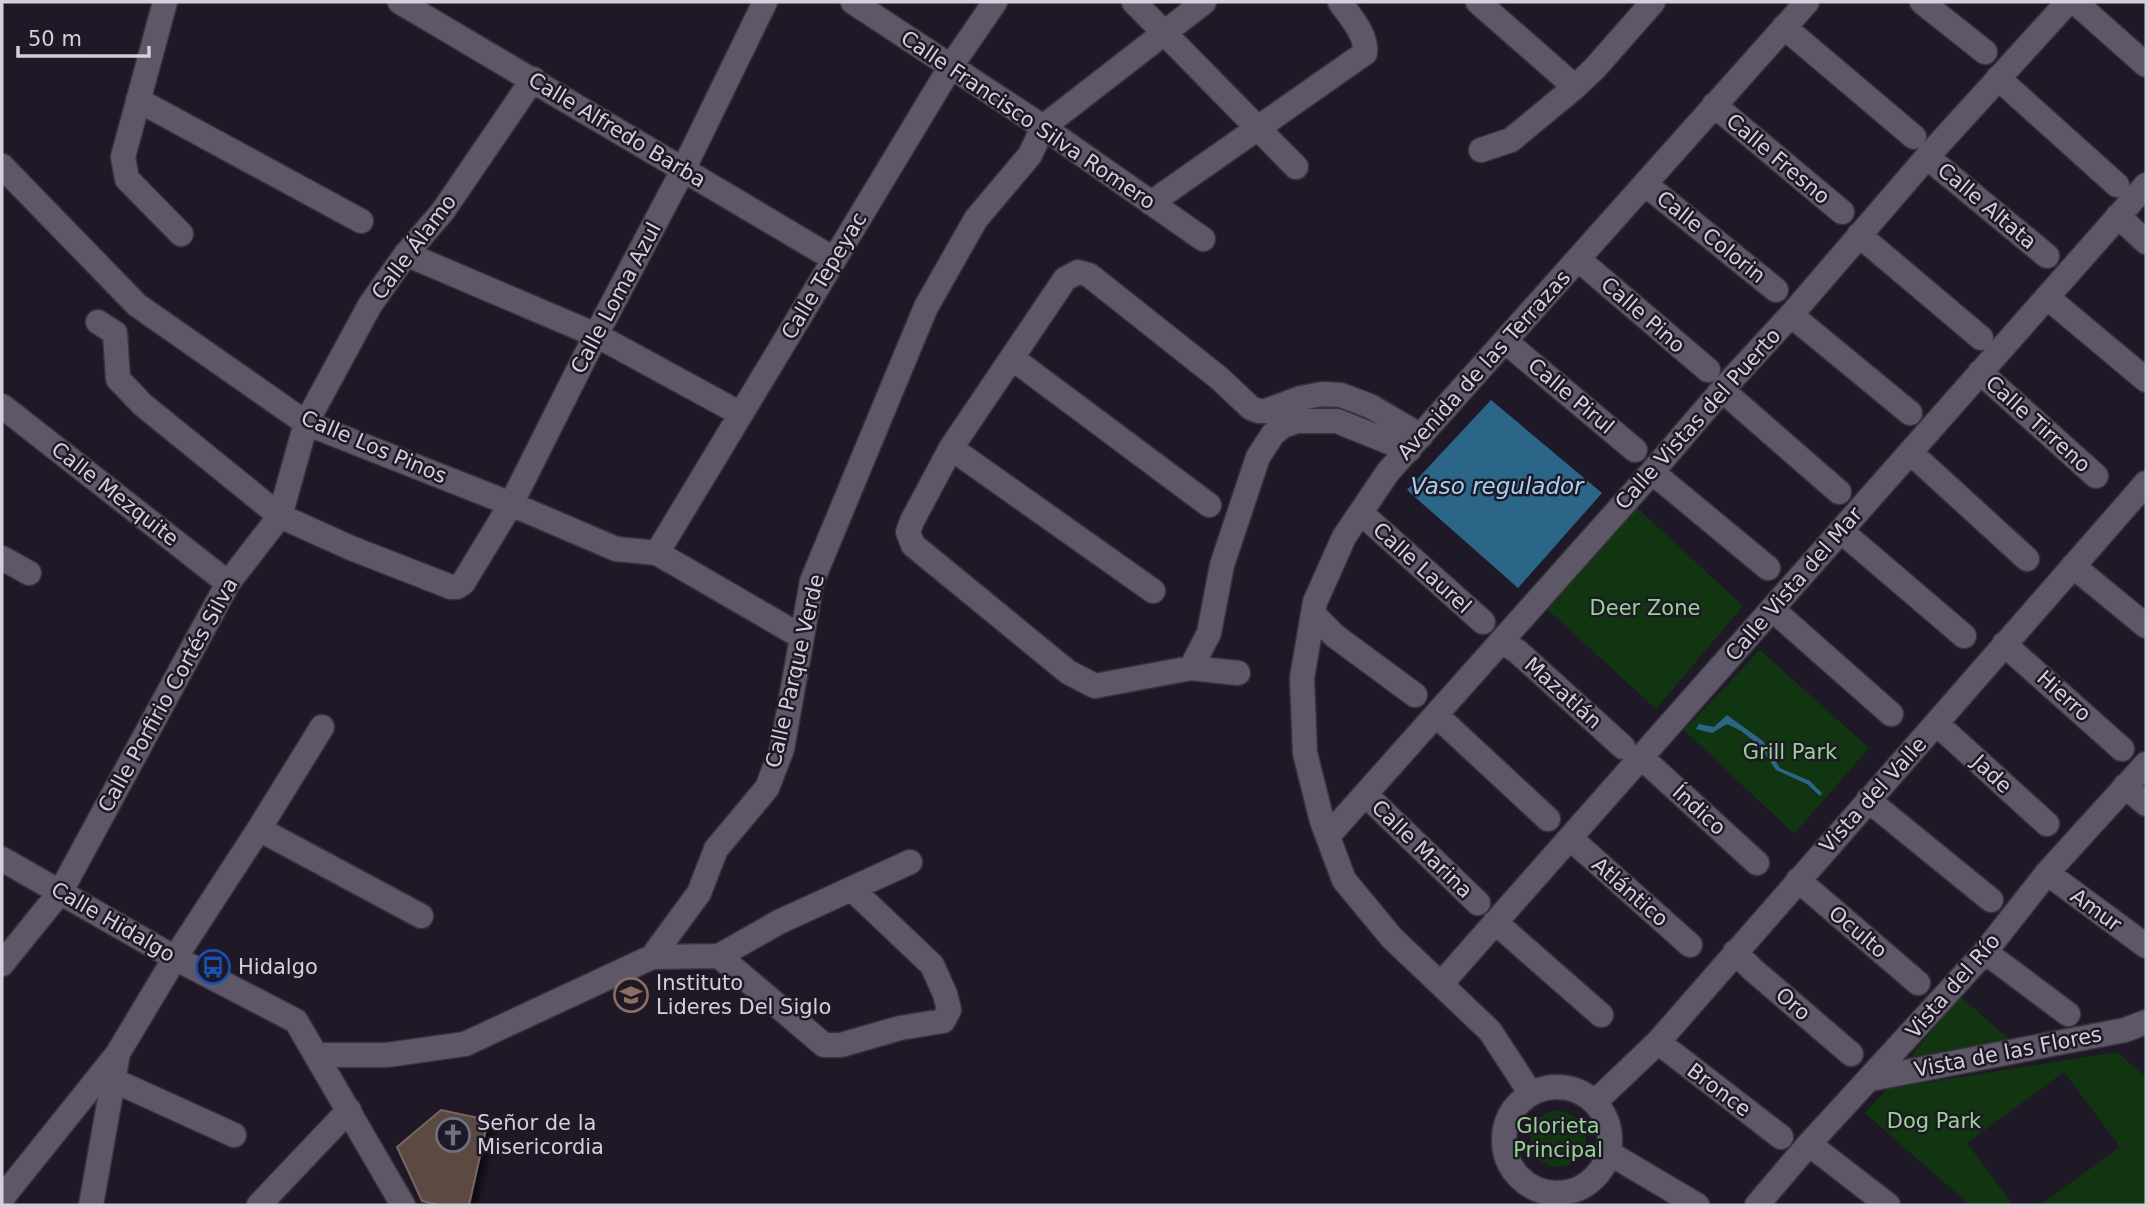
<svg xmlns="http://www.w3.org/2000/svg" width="2148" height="1207" font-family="'DejaVu Sans',sans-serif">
<defs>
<filter id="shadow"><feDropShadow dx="6" dy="6" stdDeviation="3.5" flood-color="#0009"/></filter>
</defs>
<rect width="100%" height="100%" fill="#1f1927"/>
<path fill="#113511" d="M1636 507 1743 606 1656 709 1547 609Z
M1760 650 1869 748 1794 834 1684 730Z
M1960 996 2013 1043 1904 1065Z
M2117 1052 2146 1077V1205H2040L2120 1147 2064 1072 1967 1143 2013 1205H1970L1865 1113 1887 1089Z
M1530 1139a28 28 0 1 1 56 0a28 28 0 1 1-56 0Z"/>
<path fill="#2b6689" d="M1491 400 1602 493 1518 588 1407 490Z
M1727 715 1763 741 1780 768 1810 781 1822 793 1820 796 1807 784 1776 770 1759 745 1741 731 1727 724 1712 733 1696 729 1699 724 1714 727Z"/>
<path fill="#5c4943" stroke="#79655f" stroke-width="2" filter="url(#shadow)" d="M441 1110 488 1120 469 1205H439L422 1201 397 1147Z"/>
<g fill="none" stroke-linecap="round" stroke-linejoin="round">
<g stroke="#36323b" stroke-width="27">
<path id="minor" d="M165 2 123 157 127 179 181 234
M400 2 834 259
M853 2 1043 127 1203 239
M1134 2 1296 167
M1478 2 1575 87
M1922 2 1985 52
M2075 2 2146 65
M1784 27 1914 137
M1998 78 2117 185
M138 100 361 221
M1714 105 1842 212
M1481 150 1511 140 1575 87 1595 68 1653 2
M1927 157 2047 256
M2 166 137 305 306 423 511 504 616 549 657 553 802 637
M1645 184 1776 290
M1151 203 1365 53C1367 34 1350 17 1340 2
M2118 216 2146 242
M1859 235 1981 338
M406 254 596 335 741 414
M1578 259 1708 370
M2048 298 2146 380
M1791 315 1910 413
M98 322 115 333 118 379 143 405 280 516 351 548 451 587H457L463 583 511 504 596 335 683 170 765 2
M1506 342 1635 450
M1012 358 1209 505
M1980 372 2096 476
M1722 390 1839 492
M2 406 228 583
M951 448 1153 591
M1409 450 1337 421H1297L1283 426 1273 434 1258 457 1222 565 1209 633 1191 668 1095 686 1068 672 913 545 908 532 912 521 951 448 1065 279 1078 272 1089 275 1219 378 1251 408 1259 411H1266L1301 398 1322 394 1341 395 1370 406 1421 436
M1910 452 2027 559
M1652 472 1768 568
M1361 513 1483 622
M1841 531 1964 636
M657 553 951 66 995 2
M2 558 29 573
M2073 566 2146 626
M1772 609 1891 714
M1313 614 1335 636 1415 695
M1502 641 1518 652 1623 747
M2004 644 2122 749
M1191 668 1238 673
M1436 715 1548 819
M1937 724 2047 824
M1641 757 1757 863
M2125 786 2146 804
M1366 795 1478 903
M1868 800 1991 900
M259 829 421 916
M1328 836 1652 472 1722 390 1791 315 1927 157 2068 2
M1570 838 1690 945
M2 859 175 958 296 1021 403 1205
M2047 873 2146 946
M1798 880 1918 983
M1495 922 1601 1015
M1735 952 1752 969 1851 1054
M1985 952 2068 1014
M719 956 824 1045H841L900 1028 943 1021 949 1010 945 994 932 965 853 890
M652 957 719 956 779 922 910 862
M2 964 61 891 228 583 280 516 306 423 370 305 406 254 443 211 533 79
M1441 984 2146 185
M1658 1042 1781 1137
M316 1055H387L465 1044 652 957 699 893 716 849 767 788 782 749 812 581 926 307 976 219 1030 155 1043 127 1204 2
M1870 1079 2125 1030 2146 1022
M113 1080 234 1135
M1504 1140a53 53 0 1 1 106 0a53 53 0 1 1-106 0Z
M1531 1094 1490 1031 1392 938 1344 880 1322 821 1305 753 1302 678 1315 602 1344 537 1388 472 1807 2
M1595 1102 1658 1042 2146 483
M1809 1144 1888 1205
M1609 1153 1697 1205
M2 1198 115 1057
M91 1205 118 1053 175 958 259 829 322 727
M259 1205 349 1110
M1757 1205 1809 1144 1985 952 2047 873 2146 764"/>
</g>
<use href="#minor" stroke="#5e5767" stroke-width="24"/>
</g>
<defs>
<g id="bus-ring" transform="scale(1.75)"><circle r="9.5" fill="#1f1927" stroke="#1a4fb4" stroke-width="1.5"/><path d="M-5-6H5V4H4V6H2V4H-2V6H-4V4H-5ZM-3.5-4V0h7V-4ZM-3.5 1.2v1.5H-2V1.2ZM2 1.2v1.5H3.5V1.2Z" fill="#1a4fb4"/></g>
<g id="university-ring" transform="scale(1.75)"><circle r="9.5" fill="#1f1927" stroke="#8d6e63" stroke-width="1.5"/><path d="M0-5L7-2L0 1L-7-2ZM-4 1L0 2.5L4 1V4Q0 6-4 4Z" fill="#8d6e63"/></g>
<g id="church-ring" transform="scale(1.75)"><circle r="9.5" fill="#1f1927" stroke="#6b7280" stroke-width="1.5"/><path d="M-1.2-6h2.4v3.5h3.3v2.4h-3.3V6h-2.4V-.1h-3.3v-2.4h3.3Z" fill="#6b7280"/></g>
</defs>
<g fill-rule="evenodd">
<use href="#bus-ring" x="213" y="967"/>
<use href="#university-ring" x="631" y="995"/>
<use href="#church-ring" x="453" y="1135"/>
</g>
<g text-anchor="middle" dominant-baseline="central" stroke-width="5" stroke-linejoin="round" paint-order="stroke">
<g font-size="21" fill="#d4d0d9" stroke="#1f1927">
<text transform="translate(1028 120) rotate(34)">Calle Francisco Silva Romero</text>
<text transform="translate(617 130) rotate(31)">Calle Alfredo Barba</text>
<text transform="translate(1778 159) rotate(40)">Calle Fresno</text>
<text transform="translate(1987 206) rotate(40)">Calle Altata</text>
<text transform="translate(1711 237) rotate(39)">Calle Colorin</text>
<text transform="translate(414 247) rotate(-53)">Calle Álamo</text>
<text transform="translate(824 276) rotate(-59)">Calle Tepeyac</text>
<text transform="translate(616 298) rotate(-62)">Calle Loma Azul</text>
<text transform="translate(1643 315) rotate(41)">Calle Pino</text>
<text transform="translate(1484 365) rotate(-48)">Avenida de las Terrazas</text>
<text transform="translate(1571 396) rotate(40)">Calle Pirul</text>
<text transform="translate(1698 419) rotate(-48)">Calle Vistas del Puerto</text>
<text transform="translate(2038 424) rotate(42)">Calle Tirreno</text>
<text transform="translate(374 447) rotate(23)">Calle Los Pinos</text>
<text transform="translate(115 494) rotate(38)">Calle Mezquite</text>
<text transform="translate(1422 568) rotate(42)">Calle Laurel</text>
<text transform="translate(1794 584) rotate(-49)">Calle Vista del Mar</text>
<text transform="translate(795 671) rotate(-77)">Calle Parque Verde</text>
<text transform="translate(1563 693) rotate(42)">Mazatlán</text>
<text transform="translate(168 695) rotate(-61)">Calle Porfirio Cortés Silva</text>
<text transform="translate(2064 696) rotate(42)">Hierro</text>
<text transform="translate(1992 774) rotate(43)">Jade</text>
<text transform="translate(1873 795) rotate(-48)">Vista del Valle</text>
<text transform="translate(1699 810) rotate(42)">Índico</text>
<text transform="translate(1422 849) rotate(44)">Calle Marina</text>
<text transform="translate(1630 892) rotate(41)">Atlántico</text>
<text transform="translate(2096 910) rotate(36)">Amur</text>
<text transform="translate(113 922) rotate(30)">Calle Hidalgo</text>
<text transform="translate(1858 932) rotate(40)">Oculto</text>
<text transform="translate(1953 986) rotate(-49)">Vista del Río</text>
<text transform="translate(1793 1004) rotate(41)">Oro</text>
<text transform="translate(2008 1052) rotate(-11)">Vista de las Flores</text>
<text transform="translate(1719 1090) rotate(37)">Bronce</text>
</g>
<g font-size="21" fill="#95d592" stroke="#1f1927">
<text x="1645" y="608">Deer Zone</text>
<text x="1790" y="752">Grill Park</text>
<text x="1934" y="1121">Dog Park</text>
<text x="1558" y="1126">Glorieta<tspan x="1558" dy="24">Principal</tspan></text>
</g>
<g font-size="21" fill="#d4d0d9" stroke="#1f1927" text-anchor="start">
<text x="238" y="967">Hidalgo</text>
<text x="656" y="983">Instituto<tspan x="656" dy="24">Lideres Del Siglo</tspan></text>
<text x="477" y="1123">Señor de la<tspan x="477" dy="24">Misericordia</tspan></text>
</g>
<g font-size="23" font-style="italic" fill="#a2d2f3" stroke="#1f1927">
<text x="1497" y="486">Vaso regulador</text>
</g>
</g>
<rect width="2148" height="1207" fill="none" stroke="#d4d0d9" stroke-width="7"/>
<path d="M18 46v10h131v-10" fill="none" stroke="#d4d0d9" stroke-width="3.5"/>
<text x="28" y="46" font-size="21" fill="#d4d0d9" stroke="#1f1927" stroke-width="5" paint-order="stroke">50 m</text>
</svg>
